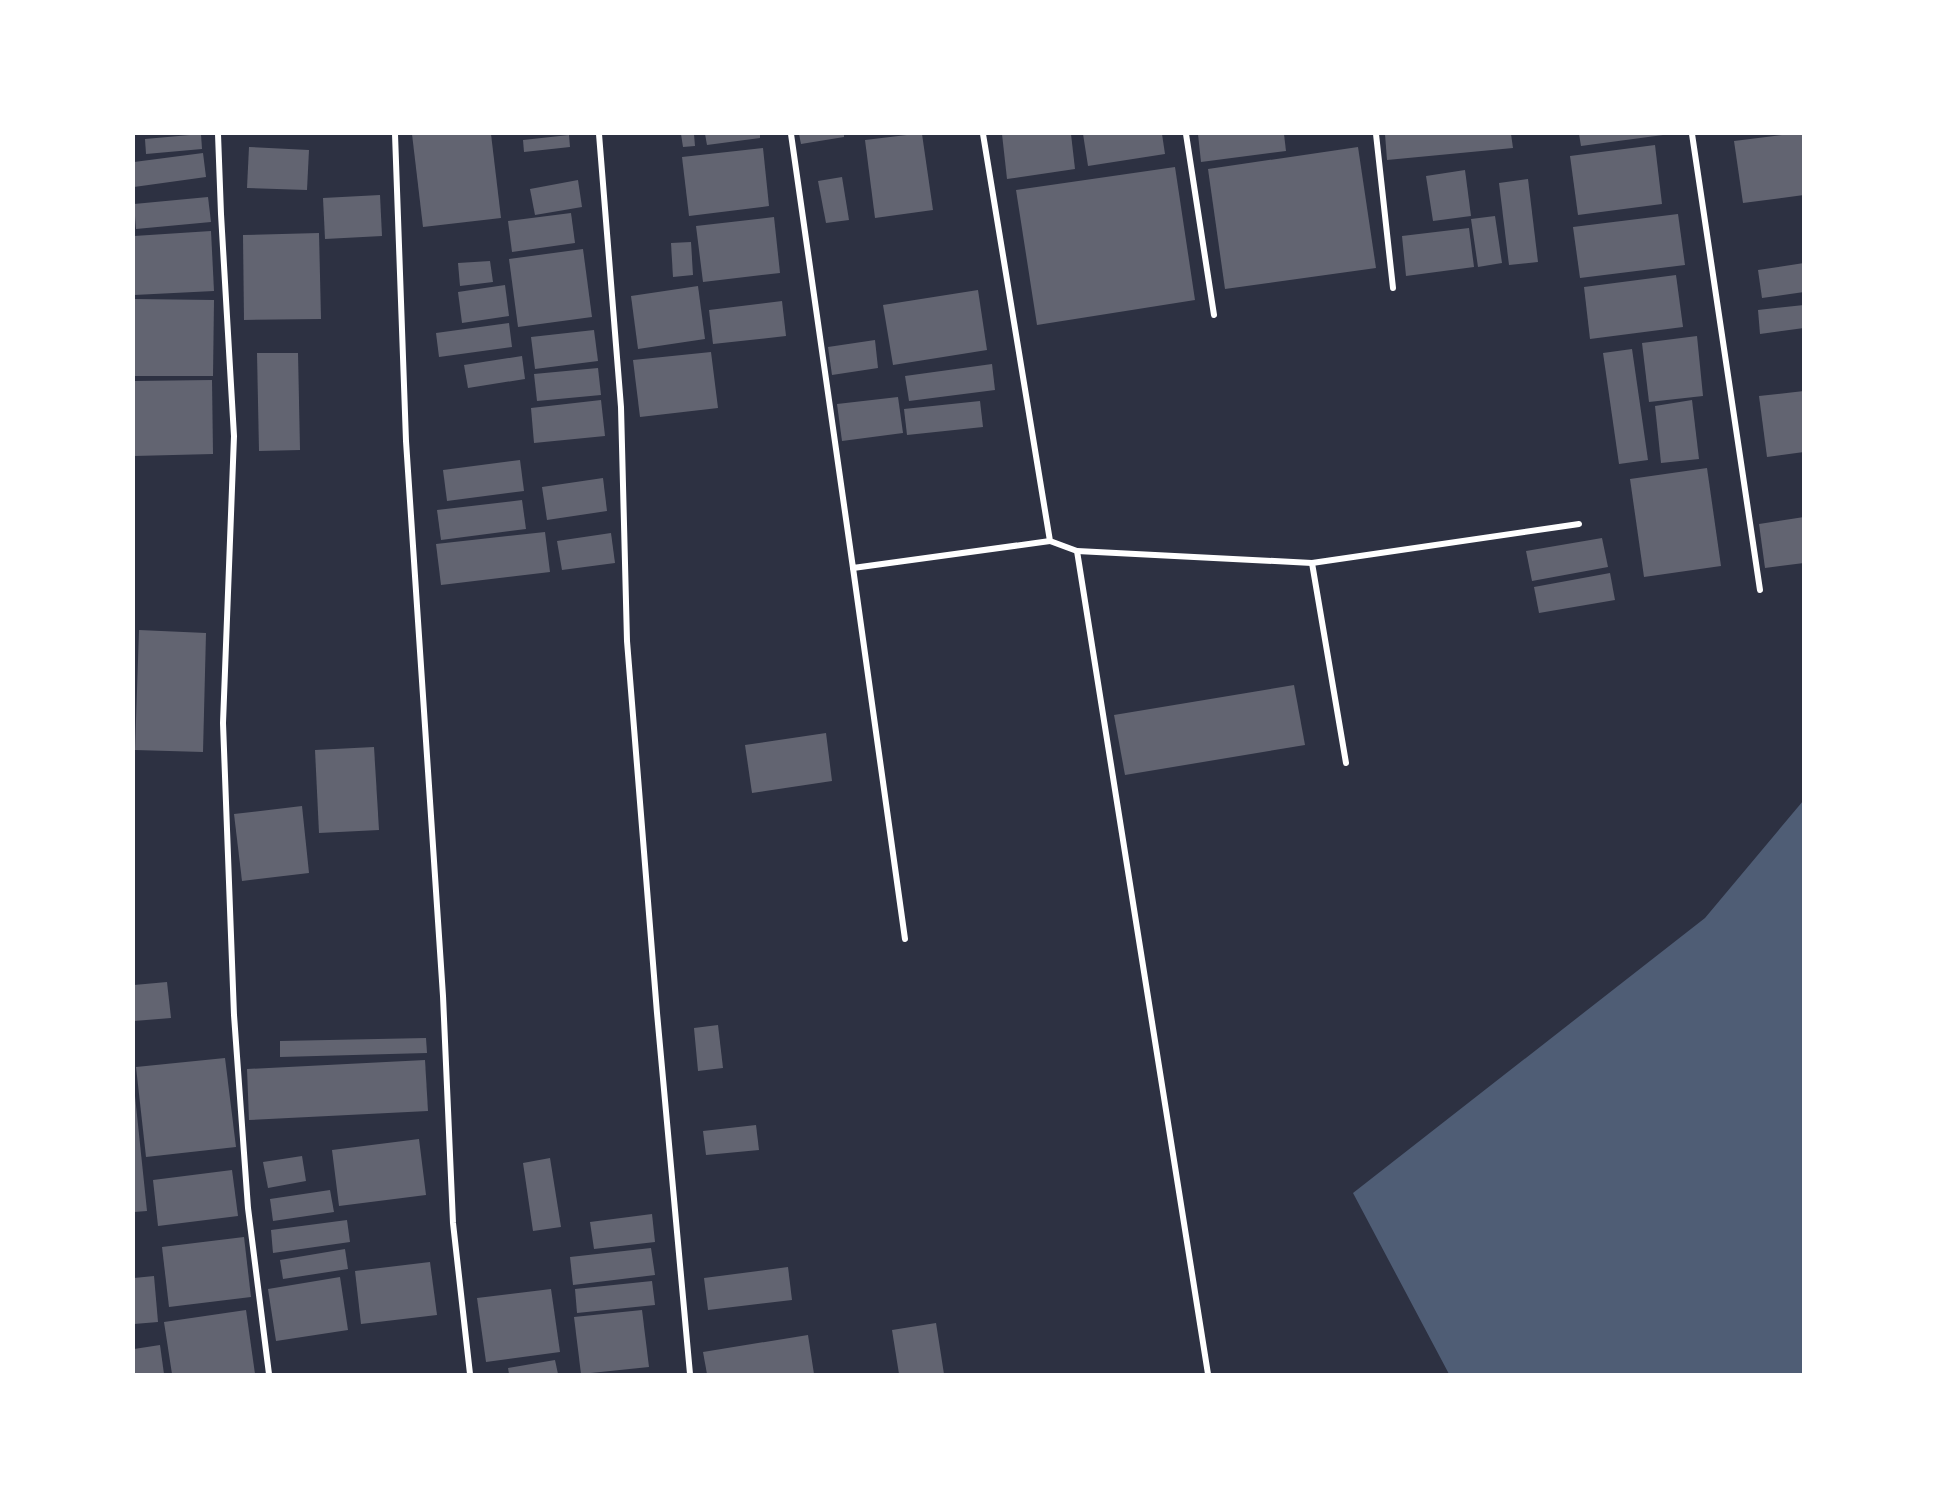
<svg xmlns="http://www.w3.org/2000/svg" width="1937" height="1508" viewBox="0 0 1937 1508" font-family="Quicksand,sans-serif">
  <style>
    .water { fill: #4f5d75 }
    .building { fill: #626471 }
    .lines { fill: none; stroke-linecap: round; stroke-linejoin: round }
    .minor { stroke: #fff; stroke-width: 6 }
  </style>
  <rect width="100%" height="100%" fill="#2d3142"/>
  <!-- water -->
  <polygon class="water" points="1803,801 1803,1374 1449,1374 1353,1193 1705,918"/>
  <!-- building -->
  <g class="building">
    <polygon points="201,134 202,149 146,154 145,139"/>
    <polygon points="412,134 491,134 501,218 423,227"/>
    <polygon points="681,134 694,134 695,146 683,147"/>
    <polygon points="705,134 760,134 760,138 707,145"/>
    <polygon points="799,134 844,134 844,137 801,144"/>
    <polygon points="915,134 922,134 933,210 875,218 865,140"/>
    <polygon points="1002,134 1071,134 1075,169 1007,179"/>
    <polygon points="1083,134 1162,134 1165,154 1088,166"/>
    <polygon points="1198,134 1284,134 1286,151 1201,162"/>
    <polygon points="1385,134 1511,134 1513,148 1387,160"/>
    <polygon points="1579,134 1663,134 1663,135 1581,146"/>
    <polygon points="1790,134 1804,134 1804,195 1743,203 1734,141"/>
    <polygon points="569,135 570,147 524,152 523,140"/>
    <polygon points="1655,145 1662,204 1578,215 1570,156"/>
    <polygon points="249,147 309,150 307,190 247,188"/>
    <polygon points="1358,147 1376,268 1225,289 1208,169"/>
    <polygon points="763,148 769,206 689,216 682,157"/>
    <polygon points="203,153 206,177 134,187 134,162"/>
    <polygon points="1175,167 1195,300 1037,325 1016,190"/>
    <polygon points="1465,170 1471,216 1433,221 1426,176"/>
    <polygon points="842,177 849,220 826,223 818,181"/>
    <polygon points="1528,179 1538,262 1509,265 1499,183"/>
    <polygon points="578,180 582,207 535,215 530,189"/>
    <polygon points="380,195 382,236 325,239 323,198"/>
    <polygon points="208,197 211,222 136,229 134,204"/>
    <polygon points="571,213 575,243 512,252 508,221"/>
    <polygon points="1678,214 1685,265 1580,278 1573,227"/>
    <polygon points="1495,216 1502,263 1478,267 1471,219"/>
    <polygon points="774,217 780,273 703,282 696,226"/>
    <polygon points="1469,228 1474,267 1406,276 1402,236"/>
    <polygon points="211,231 214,291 134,295 134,236"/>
    <polygon points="319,233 321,319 244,320 243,235"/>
    <polygon points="691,242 693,275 673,277 671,243"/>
    <polygon points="583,249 592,317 518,327 509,259"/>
    <polygon points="490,261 493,282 460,286 458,263"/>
    <polygon points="1804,263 1804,292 1762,298 1758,270"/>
    <polygon points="1676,275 1683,327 1590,339 1584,287"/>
    <polygon points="505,285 509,316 462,323 458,292"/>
    <polygon points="698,286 705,339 638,349 631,296"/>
    <polygon points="978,290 987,350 893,365 883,305"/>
    <polygon points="134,299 214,300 213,376 134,376"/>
    <polygon points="782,301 786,336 713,344 709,310"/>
    <polygon points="1804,305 1804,328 1760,334 1758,310"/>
    <polygon points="509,323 512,347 439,357 436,333"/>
    <polygon points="594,330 598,361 535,369 531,337"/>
    <polygon points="1697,336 1703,396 1649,402 1642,343"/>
    <polygon points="875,340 878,368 832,375 828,347"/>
    <polygon points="1632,349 1648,460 1619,464 1603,353"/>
    <polygon points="711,352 718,408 640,417 633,360"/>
    <polygon points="257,353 298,353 300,450 259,451"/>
    <polygon points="522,356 525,379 468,388 464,365"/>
    <polygon points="992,364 995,390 909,401 905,376"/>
    <polygon points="598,368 601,395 537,401 534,374"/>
    <polygon points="212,380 213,454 134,456 134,381"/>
    <polygon points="1804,391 1804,452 1767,457 1759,396"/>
    <polygon points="898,397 903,433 842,441 837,404"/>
    <polygon points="601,400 605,436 534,443 531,408"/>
    <polygon points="1692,400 1699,459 1661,463 1655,406"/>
    <polygon points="980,401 983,427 907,435 904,409"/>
    <polygon points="520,460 524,491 447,501 443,470"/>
    <polygon points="1707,468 1721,566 1644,577 1630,479"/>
    <polygon points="603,478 607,511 547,520 542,487"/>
    <polygon points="522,500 526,529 441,540 437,510"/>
    <polygon points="1804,517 1804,563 1765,568 1759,524"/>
    <polygon points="545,532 550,572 441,585 436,544"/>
    <polygon points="611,533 615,563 562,570 557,541"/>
    <polygon points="1602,538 1608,567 1532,581 1526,551"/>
    <polygon points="1610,573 1615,600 1539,613 1534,587"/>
    <polygon points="139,630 206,633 203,752 135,750"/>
    <polygon points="1294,685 1305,745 1125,775 1114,715"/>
    <polygon points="826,733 832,781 752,793 745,745"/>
    <polygon points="374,747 379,830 319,833 315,750"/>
    <polygon points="302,806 309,873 242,881 234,814"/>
    <polygon points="167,982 171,1018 134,1021 134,985"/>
    <polygon points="718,1025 723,1068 698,1071 694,1028"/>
    <polygon points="426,1038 427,1053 280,1057 280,1041"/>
    <polygon points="225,1058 236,1147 146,1157 136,1067"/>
    <polygon points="425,1060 428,1111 249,1120 247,1069"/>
    <polygon points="134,1096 135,1096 147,1211 134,1212"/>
    <polygon points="756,1125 759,1150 706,1155 703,1131"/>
    <polygon points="419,1139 426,1195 339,1206 332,1150"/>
    <polygon points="302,1156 306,1181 268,1188 263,1162"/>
    <polygon points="550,1158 561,1227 533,1231 523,1163"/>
    <polygon points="232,1170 238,1216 158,1226 153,1180"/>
    <polygon points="330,1190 334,1212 273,1221 270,1199"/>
    <polygon points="652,1214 655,1242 594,1249 590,1222"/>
    <polygon points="347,1220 350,1242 273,1253 271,1230"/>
    <polygon points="244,1237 251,1297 169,1307 162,1247"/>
    <polygon points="651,1248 655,1275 573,1285 570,1257"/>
    <polygon points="345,1249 348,1269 283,1279 280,1260"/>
    <polygon points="430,1262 437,1315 361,1324 355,1271"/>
    <polygon points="788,1267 792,1300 708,1310 704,1278"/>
    <polygon points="154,1276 158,1322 134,1324 134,1278"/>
    <polygon points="340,1277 348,1330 276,1341 268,1289"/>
    <polygon points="652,1281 655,1305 577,1313 575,1289"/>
    <polygon points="551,1289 560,1352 486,1362 477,1298"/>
    <polygon points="246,1310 255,1374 172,1374 164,1322"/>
    <polygon points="642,1310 649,1367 581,1374 574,1317"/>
    <polygon points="936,1323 944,1374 899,1374 892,1330"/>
    <polygon points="808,1335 814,1374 707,1374 703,1352"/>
    <polygon points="160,1345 164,1374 134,1374 134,1349"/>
    <polygon points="555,1360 558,1374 509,1374 508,1368"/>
  </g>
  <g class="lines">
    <!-- minor -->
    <g class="minor">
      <polyline points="218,134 221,214 234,436 223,723 234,1015 248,1208 269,1374"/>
      <polyline points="395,134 406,441 443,996 453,1223 470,1374"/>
      <polyline points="599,134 621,407 627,641 657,1013 690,1374"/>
      <polyline points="791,134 853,568 1050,541"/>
      <polyline points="983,134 1050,541 1077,551 1208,1374"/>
      <polyline points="1186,134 1214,315"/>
      <polyline points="1376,134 1393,288"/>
      <polyline points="1692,134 1760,590"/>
      <polyline points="1077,551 1312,563 1579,524"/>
      <polyline points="1312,563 1346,763"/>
      <polyline points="853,568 905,939"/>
    </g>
  </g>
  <!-- border -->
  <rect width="1937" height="1508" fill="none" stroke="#ffffff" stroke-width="270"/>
</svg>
